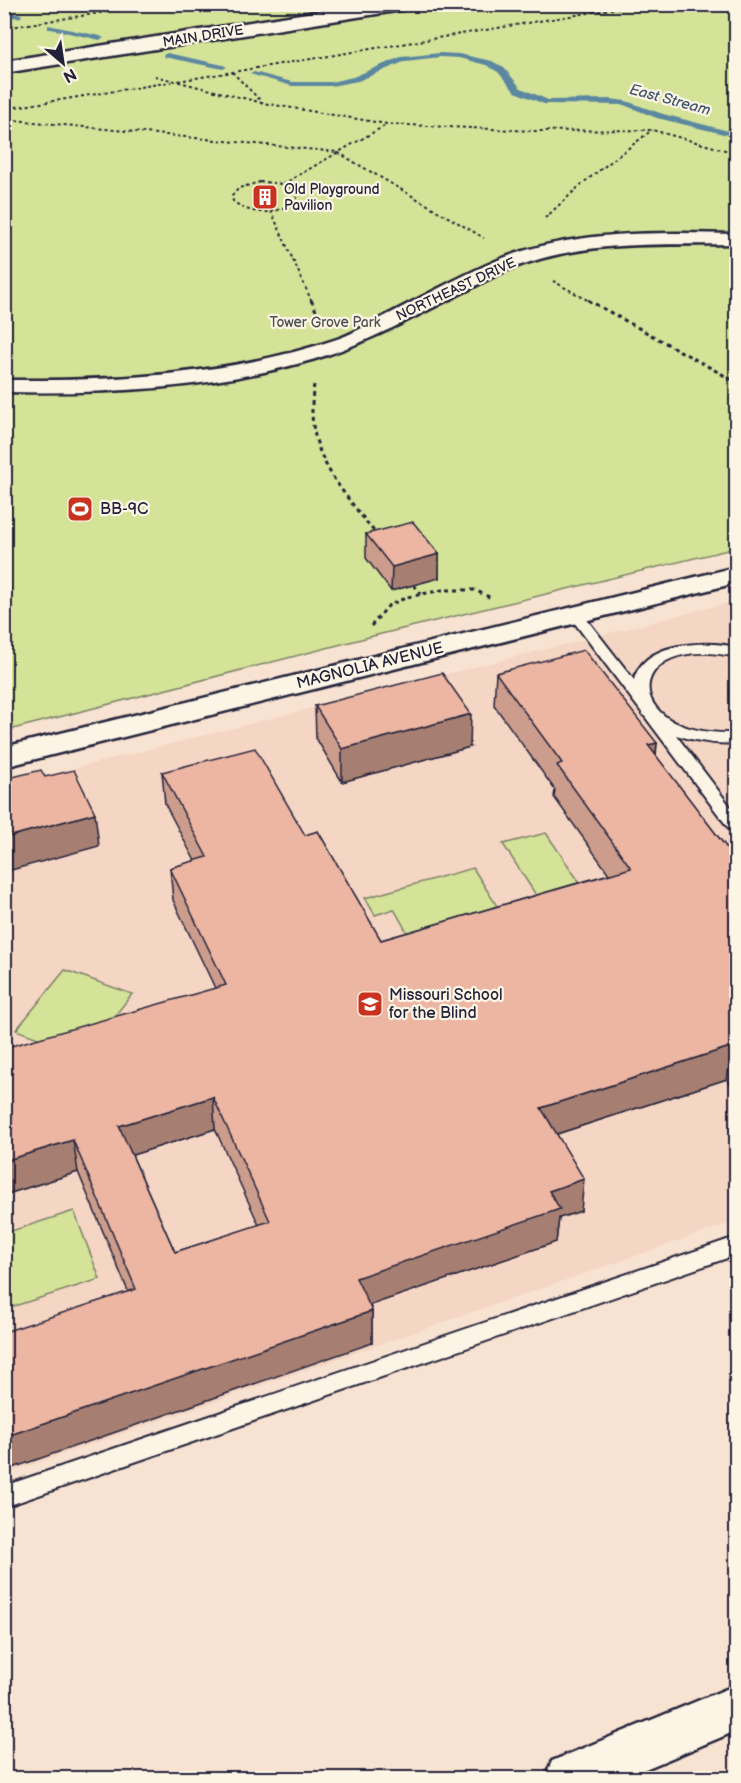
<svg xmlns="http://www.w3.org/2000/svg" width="741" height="1783" viewBox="0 0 741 1783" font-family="'Balsamiq Sans',sans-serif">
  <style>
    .built { fill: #f5d5c3 }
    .green { fill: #d4e397; stroke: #7b8269; stroke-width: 1.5 }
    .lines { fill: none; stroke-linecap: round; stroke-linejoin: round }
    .stream { fill: #5c87a0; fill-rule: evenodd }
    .service-casing { stroke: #22223b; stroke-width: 4 }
    .pedestrian-casing { stroke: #22223b; stroke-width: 5 }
    .minor-casing { stroke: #22223b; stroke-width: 5 }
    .tertiary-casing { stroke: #22223b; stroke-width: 5 }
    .path-far1 { stroke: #22223b; stroke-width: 2; stroke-dasharray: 3 3; stroke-linecap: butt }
    .path { stroke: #22223b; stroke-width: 3; stroke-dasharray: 4 4; stroke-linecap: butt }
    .service { fill: #fcf5e5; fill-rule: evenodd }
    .pedestrian { fill: #fcf5e5; fill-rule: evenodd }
    .minor { fill: #fcf5e5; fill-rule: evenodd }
    .tertiary { fill: #fcf5e5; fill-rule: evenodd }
    .wall { fill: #cc9d8c; stroke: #22223b; stroke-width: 1.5; fill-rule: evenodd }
    .shaded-wall { fill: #a67f72; stroke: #22223b; stroke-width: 1.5 }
    .building { fill: #edb6a3; stroke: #22223b; stroke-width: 1.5; fill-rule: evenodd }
    .labels { text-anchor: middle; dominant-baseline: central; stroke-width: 4.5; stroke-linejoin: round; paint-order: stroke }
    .far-street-label { font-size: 14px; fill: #22223b; stroke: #fcf5e5 }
    .far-poi-label { font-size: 14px; fill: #22223b; stroke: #fcf5e5; text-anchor: start }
    .far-park-label { font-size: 14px; fill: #4e5252; stroke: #fcf5e5 }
    .far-water-label { font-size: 15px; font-style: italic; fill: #3f556e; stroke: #fcf5e5 }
    .poi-label { font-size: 16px; fill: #22223b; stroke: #fcf5e5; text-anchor: start }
    .street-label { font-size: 16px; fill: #22223b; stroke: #fcf5e5 }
  </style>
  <rect width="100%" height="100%" fill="#f8e2d1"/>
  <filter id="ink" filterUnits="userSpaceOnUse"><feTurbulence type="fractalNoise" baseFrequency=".0167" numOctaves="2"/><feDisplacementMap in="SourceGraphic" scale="12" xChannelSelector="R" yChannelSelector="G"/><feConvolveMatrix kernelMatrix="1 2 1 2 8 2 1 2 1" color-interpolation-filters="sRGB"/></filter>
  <g filter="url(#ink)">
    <!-- built -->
    <polygon class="built" points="736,601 736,1221 5,1474 5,786"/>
    <!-- green -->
    <g class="green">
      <polygon points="5,5 736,5 736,548 373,636 5,731"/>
      <polygon points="546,833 589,896 545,909 503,844"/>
      <polygon points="473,868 497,906 483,911 418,952 394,909 375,915 365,898"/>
      <polygon points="65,970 132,994 84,1055 16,1030"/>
      <polygon points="74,1211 100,1279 5,1309 5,1233"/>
    </g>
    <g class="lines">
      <!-- stream -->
      <g class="stream">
        <polygon points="4,11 21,14 22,16 18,18 4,15"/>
        <polygon points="48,25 100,36 104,38 100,40 51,29 48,29"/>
        <polygon points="167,53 223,65 227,67 223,69 164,57 163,55"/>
        <polygon points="440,53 459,54 492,61 504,68 521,88 548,100 610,99 626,101 663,114 736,133 736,137 657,118 624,105 544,104 515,92 498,72 486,65 459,58 440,57 406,61 358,81 331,86 292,86 250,74 254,72 292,82 331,82 353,77 401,57"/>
      </g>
      <!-- service casing -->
      <g class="service-casing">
        <g id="service">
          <path d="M576,610L581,612L634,680C643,641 706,640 736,647V657C623,631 616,737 736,733V743C715,745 696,741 676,735L736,814V832L730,830L571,618L568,615Z"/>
          <polygon points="736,1237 736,1255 4,1507 4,1486"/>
        </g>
      </g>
      <!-- pedestrian casing -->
      <g class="pedestrian-casing">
        <path id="pedestrian" d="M682,233L736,234V244C664,245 591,240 521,265C502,271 485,281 468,290C417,315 368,343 315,359C214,389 109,394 4,392V380C119,381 231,375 340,338C354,333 367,325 381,318C421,298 461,275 503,258C560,236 622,233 682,233Z"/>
      </g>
      <!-- minor casing -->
      <g class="minor-casing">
        <g id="minor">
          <polygon points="364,4 411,4 409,8 402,10 4,73 4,61"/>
          <polygon points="736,1685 736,1731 624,1778 545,1778 552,1761"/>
        </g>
      </g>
      <!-- tertiary casing -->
      <g class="tertiary-casing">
        <polygon id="tertiary" points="736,567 736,583 4,767 4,747"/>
      </g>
      <!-- path-far1 -->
      <g class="path-far1">
        <polyline points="4,28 157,4"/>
        <polyline points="232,72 263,103"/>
        <polyline points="155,76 263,103 387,124 534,131 652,130 736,153"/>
        <polyline points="178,81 642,4"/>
        <polyline points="4,109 171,82"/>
        <polyline points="4,119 337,152 484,238"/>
        <path d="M260,182C273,183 297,182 297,200C278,215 252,217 233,201L232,196L239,188Z"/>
        <polyline points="283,184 386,125"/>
        <polyline points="271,211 312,302"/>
        <polyline points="545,218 583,183 652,130"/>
        <polyline points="553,281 591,302"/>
      </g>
      <!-- path -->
      <g class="path">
        <polyline points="311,300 319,317"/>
        <polyline points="588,300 736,382"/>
        <path d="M314,385C303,451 338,485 376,534"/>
        <polyline points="414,585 421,594"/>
        <polyline points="371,626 389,605 408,597 442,590 475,590 491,598"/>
      </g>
      <!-- service -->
      <use href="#service" class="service"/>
      <!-- pedestrian -->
      <use href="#pedestrian" class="pedestrian"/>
      <!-- minor -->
      <use href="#minor" class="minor"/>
      <!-- tertiary -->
      <use href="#tertiary" class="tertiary"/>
    </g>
    <!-- wall -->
    <g class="wall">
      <polygon points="366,534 439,554 439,578 391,591 366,558"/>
      <path d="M496,673L657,743L656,756L736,860V1093L727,1079L557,1134L581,1211L559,1218L556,1242L370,1305L372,1311V1343L128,1291L78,1172L4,1195L215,988L173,900L170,868L195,861L165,804L162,772L305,835L381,940L609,874L554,797L555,790L494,705ZM215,1129L259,1225L175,1252L132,1155Z"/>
      <polygon points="315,706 470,747 342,782 316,738"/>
      <polygon points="736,806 736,848 728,846 733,814"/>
    </g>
    <!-- shaded-wall -->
    <g class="shaded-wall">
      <polygon points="439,554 439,578 391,591 392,567"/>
      <polygon points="471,714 470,747 342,782 342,749"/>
      <polygon points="657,743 653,775 648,745"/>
      <polygon points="95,813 99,846 4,872 4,838"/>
      <polygon points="733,1046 727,1079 538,1140 541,1108"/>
      <polygon points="213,1097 215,1129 123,1158 119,1126"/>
      <polygon points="73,1140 78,1172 4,1195 4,1161"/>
      <polygon points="584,1179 581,1211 559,1218 556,1242 356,1310 356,1278 549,1191"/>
      <polygon points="372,1311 372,1343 4,1471 4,1437"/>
    </g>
    <!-- building -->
    <g class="building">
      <polygon points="413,522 439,554 392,567 366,534"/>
      <path d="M584,650L657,743L648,745L736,860V1052L733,1046L541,1108L584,1179L549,1191L560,1209L356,1278L372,1311L4,1437V1332L136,1289L73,1140L4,1161V1048L226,985L170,868L207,857L162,772L255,748L305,835L318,831L381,940L631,868L557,765L562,763L496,673ZM213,1097L270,1221L175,1252L119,1126Z"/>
      <polygon points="442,673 471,714 342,749 315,706"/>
      <polygon points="41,770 45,777 74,770 95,813 4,838 4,779"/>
      <polygon points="736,806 736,814 733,814"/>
    </g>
  </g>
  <!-- icons -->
  <defs>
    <g id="building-square" transform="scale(1.35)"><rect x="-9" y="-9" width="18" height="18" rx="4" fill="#c8321e" stroke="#fcf5e5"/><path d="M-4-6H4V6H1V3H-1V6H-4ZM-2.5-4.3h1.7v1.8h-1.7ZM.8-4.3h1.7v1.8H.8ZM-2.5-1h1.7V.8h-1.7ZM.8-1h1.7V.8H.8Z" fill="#fff"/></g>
    <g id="stadium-square" transform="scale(1.35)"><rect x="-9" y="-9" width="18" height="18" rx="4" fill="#c8321e" stroke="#fcf5e5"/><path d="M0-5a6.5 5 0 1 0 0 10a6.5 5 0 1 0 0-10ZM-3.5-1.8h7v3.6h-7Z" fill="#fff"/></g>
    <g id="school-square" transform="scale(1.35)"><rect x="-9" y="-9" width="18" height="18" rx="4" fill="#c8321e" stroke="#fcf5e5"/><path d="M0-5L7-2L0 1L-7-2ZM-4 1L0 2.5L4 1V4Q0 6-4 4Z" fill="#fff"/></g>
  </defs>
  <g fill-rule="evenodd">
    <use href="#building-square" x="265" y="197"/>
    <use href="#stadium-square" x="80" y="509"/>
    <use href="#school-square" x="370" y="1004"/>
  </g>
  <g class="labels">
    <!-- far-street labels -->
    <g class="far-street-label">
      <text transform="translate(203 36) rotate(-9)">MAIN DRIVE</text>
      <text transform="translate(456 289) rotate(-25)">NORTHEAST DRIVE</text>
    </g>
    <!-- far-poi labels -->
    <g class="far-poi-label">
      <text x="284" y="189">Old Playground<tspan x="284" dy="16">Pavilion</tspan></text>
    </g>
    <!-- far-park labels -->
    <g class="far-park-label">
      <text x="325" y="322">Tower Grove Park</text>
    </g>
    <!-- far-water labels -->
    <g class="far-water-label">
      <text transform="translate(670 100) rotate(15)">East Stream</text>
    </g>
    <!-- poi labels -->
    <g class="poi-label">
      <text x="100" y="509">BB-9C</text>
      <text x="389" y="995">Missouri School<tspan x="389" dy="18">for the Blind</tspan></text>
    </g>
    <!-- street labels -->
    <g class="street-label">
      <text transform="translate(370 666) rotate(-14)">MAGNOLIA AVENUE</text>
    </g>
  </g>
  <!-- margin -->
  <rect width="741" height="1783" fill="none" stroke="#fcf5e5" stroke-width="24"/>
  <rect x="12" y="12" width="717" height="1759" fill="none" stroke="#22223b" stroke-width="2" filter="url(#ink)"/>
  <!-- north arrow -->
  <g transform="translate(63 63) rotate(151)" stroke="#fcf5e5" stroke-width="4.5" paint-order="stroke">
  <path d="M0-4.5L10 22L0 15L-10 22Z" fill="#22223b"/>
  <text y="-9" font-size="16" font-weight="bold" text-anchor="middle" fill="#22223b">N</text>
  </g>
</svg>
